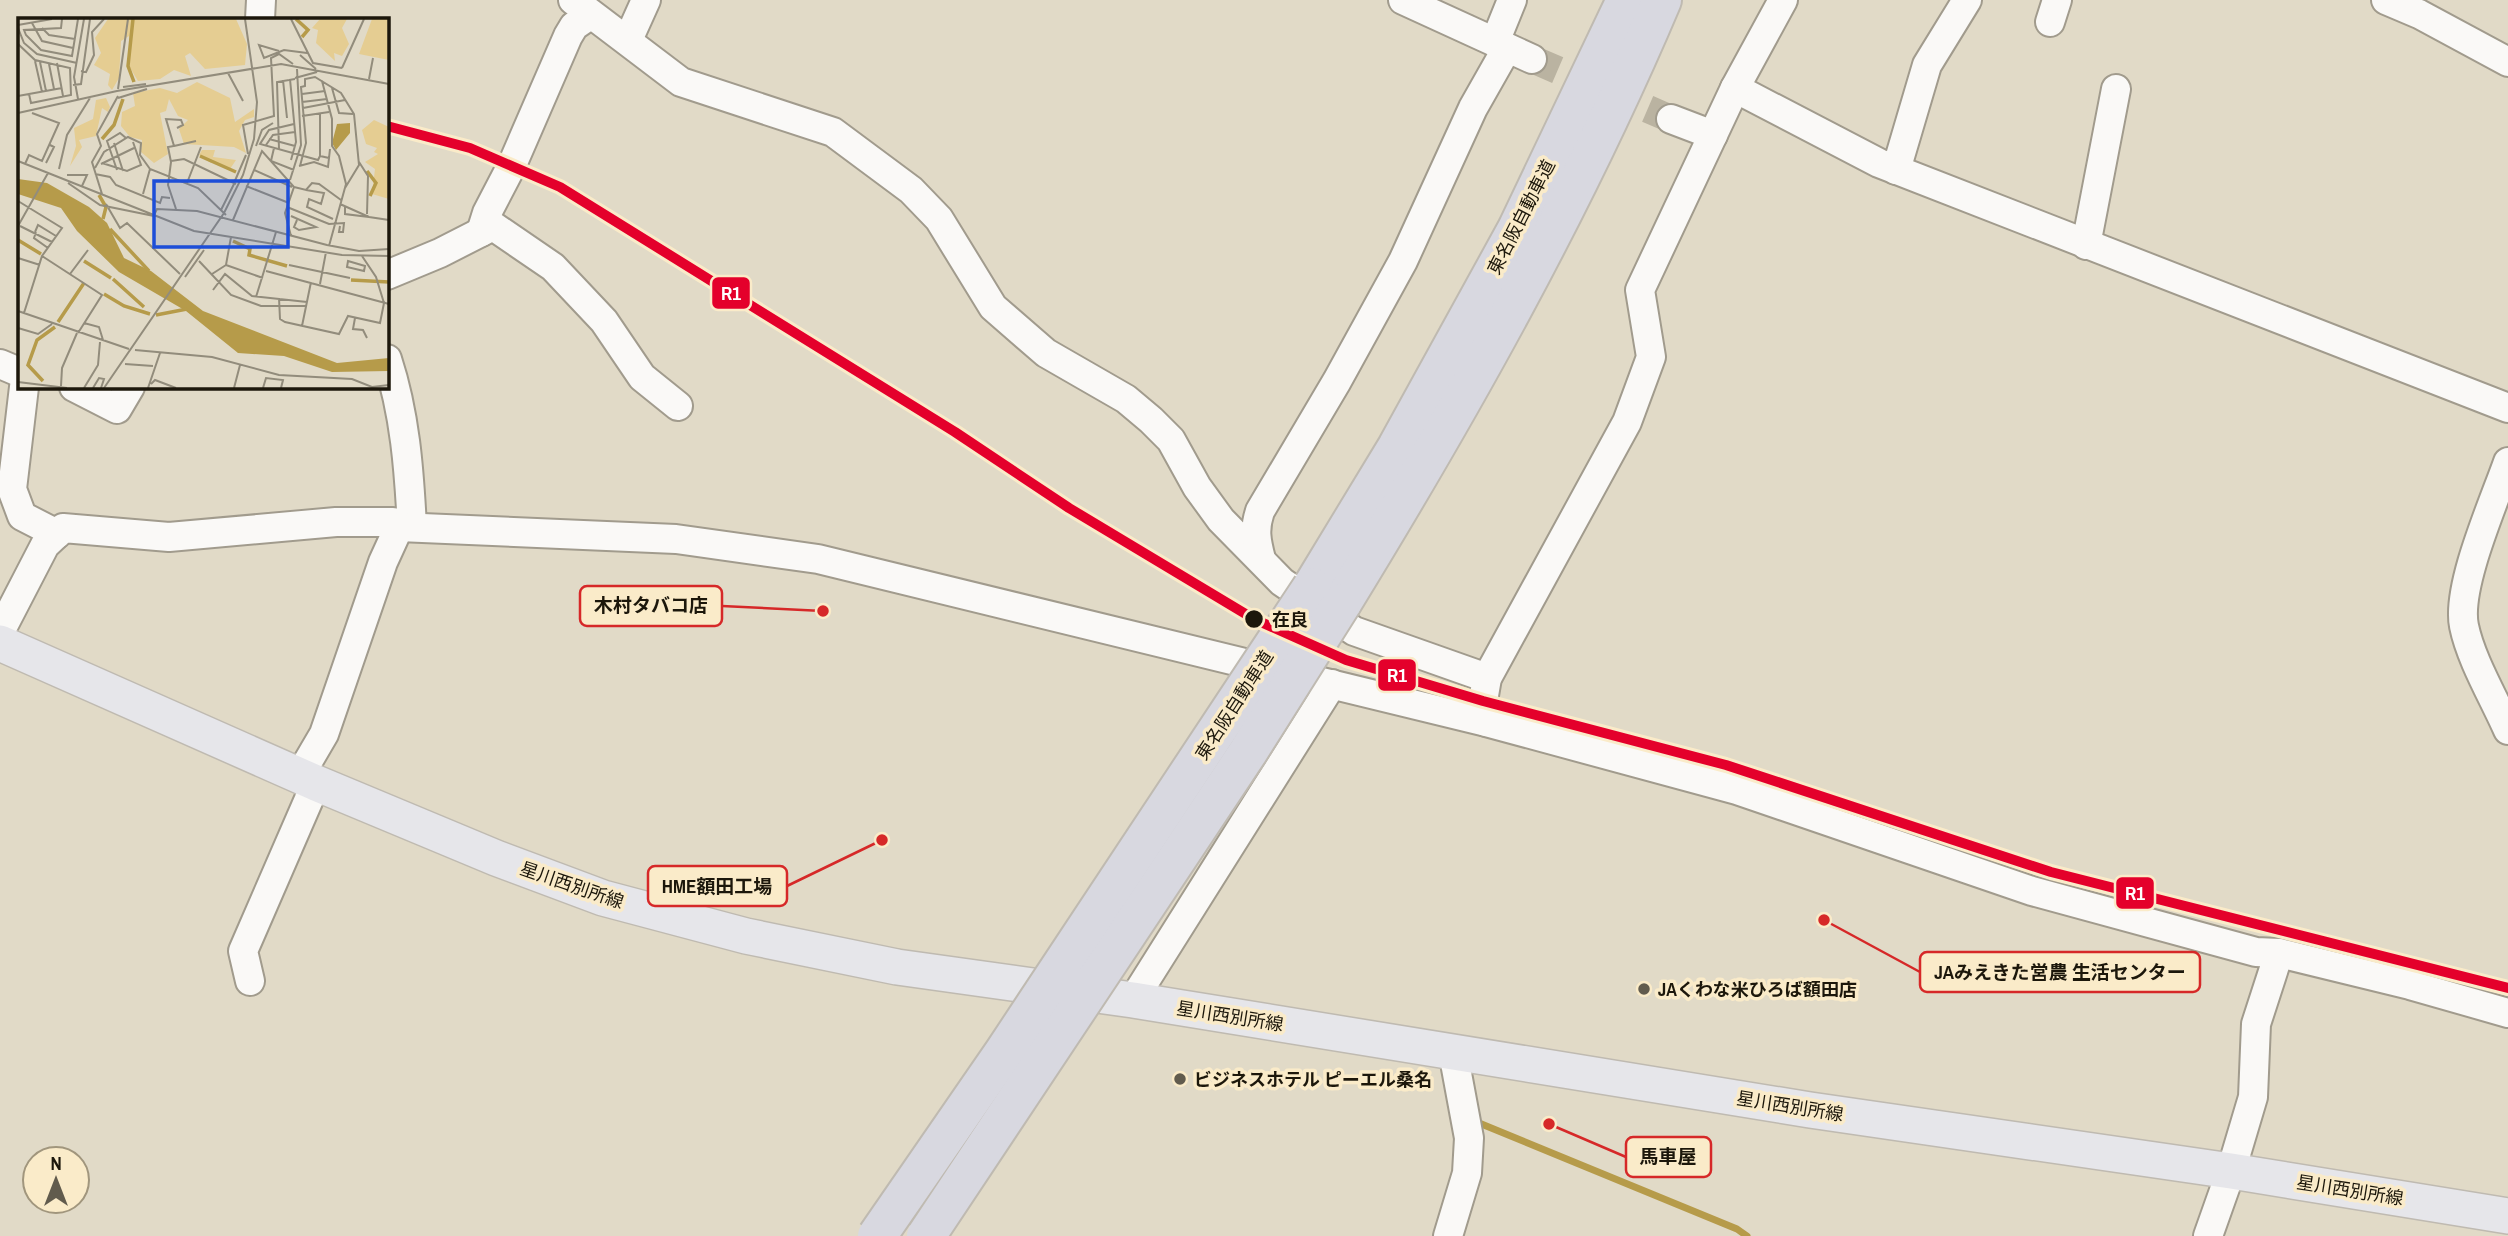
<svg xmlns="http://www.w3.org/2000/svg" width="2508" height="1236" viewBox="0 0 2508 1236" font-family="'Archivo Narrow','Noto Sans JP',sans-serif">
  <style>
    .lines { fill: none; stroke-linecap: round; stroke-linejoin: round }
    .stream { stroke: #b69b4a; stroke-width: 7 }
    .minor-tunnel { stroke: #bab3a1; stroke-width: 28; stroke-dasharray: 28 14; stroke-linecap: butt }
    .minor-casing { stroke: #a19b8d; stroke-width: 32 }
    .major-casing { stroke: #bfbab1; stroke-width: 38 }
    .highway-casing { stroke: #bfbab1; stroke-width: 42 }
    .minor { stroke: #faf9f7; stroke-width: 28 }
    .major { stroke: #e6e6ea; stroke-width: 35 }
    .highway { stroke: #d8d8e0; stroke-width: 38 }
    .highway-bridge-casing { stroke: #bfbab1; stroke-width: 42; stroke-linecap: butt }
    .highway-bridge { stroke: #d8d8e0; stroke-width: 38 }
    .rail-1-casing { stroke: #faebc9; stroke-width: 16 }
    .rail-1 { stroke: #e4002b; stroke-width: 10 }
    .stop-dot { fill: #1c170b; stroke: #faebc9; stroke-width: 2.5 }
    .poi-dot { fill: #615b4d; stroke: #faebc9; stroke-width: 2.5 }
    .labels { text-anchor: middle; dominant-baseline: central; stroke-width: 7; stroke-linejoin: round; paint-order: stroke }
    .street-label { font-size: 18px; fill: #1c170b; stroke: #faebc9 }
    .stop-label { font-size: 18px; font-weight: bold; fill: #1c170b; stroke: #faebc9; text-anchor: start }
    .poi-label { font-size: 18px; font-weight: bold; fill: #1c170b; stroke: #faebc9; text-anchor: start }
    .inset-river { fill: none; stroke: #b69b4a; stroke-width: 3.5 }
    .inset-road { fill: none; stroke: #928c7c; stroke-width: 2 }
    .view { fill: #1d4ed8; fill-opacity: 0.15; stroke: #1d4ed8; stroke-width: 3.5 }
    .inset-edge { fill: none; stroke: #1c170b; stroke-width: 3.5 }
    .leader { fill: none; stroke: #d62828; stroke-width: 2.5 }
    .callout-dot { fill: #d62828; stroke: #faebc9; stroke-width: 2.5 }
    .callout { fill: #faebc9; stroke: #d62828; stroke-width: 2.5 }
    .callout-label { font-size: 19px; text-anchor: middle; font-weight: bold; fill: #1c170b }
    .line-badge { stroke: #faebc9; stroke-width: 2.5 }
    .badge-label { font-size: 19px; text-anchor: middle; font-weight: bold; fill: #fff }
  </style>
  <rect width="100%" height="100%" fill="#e1dac7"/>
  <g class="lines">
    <!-- stream -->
    <polyline class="stream" points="1479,1123 1737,1229 1747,1236"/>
    <!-- minor-tunnel -->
    <polyline class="minor-tunnel" points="1532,59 1671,119"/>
    <!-- minor casing -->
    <g class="minor-casing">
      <g id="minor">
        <polyline points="573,0 681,82 833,132 911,190 939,219 993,307 1046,353 1126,399 1151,420 1171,440 1197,487 1221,520 1282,582 1354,631 1487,678"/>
        <polyline points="1403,0 1532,59"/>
        <polyline points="2386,0 2419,14 2508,62"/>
        <polyline points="260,19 261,0"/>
        <polyline points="2050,22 2057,0"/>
        <polyline points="628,40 646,0"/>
        <polyline points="1495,42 1512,0"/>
        <polyline points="1735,88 1879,163 2508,408"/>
        <polyline points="1671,119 1713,135"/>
        <polyline points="1896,170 1927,65 1967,0"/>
        <polyline points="481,232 487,213 512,165 568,36 574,26 590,15"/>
        <polyline points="2086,245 2116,89"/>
        <polyline points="387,275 440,253 493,226 553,267 604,321 642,377 678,406"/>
        <path d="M387,359C405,414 409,469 412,527"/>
        <polyline points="0,364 19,372"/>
        <polyline points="24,387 12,489 22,516 57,534"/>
        <polyline points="74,387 117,409 130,387"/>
        <path d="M2508,462C2494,502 2456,587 2464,626C2471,660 2494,698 2508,730"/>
        <path d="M1261,559C1256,540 1254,529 1260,511L1337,381L1403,261L1473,108L1507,48"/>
        <polyline points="0,632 45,545 63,528 169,537 336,522 393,522 399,527 676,539 818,559 1486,722 1737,790 2032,891 2256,952 2279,953 2410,985 2508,1013"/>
        <polyline points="1486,722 1483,701 1487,678 1627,422 1651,357 1640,290 1735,88 1783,0"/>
        <polyline points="300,775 324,734 383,562 399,527"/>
        <polyline points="250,981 243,951 316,783"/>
        <polyline points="1133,1000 1332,684"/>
        <polyline points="1448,1236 1467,1173 1469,1138 1453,1052"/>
        <polyline points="2208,1236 2231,1171 2253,1097 2256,1024 2279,953"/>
      </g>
    </g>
    <!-- major casing -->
    <g class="major-casing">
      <polyline id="major" points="0,643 316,783 496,858 603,898 746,936 897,967 1133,1000 1810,1110 2231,1171 2508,1216"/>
    </g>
    <!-- highway casing -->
    <g class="highway-casing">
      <g id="highway">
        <polyline points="1312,587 1397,447 1517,229 1626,0"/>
        <path d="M1342,603C1461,409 1573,210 1662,0"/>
      </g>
    </g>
    <!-- minor -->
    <use href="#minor" class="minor"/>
    <!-- major -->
    <use href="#major" class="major"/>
    <!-- highway -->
    <use href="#highway" class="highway"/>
    <!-- highway-bridge casing -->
    <g class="highway-bridge-casing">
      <g id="highway-bridge">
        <polyline points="877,1236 1004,1052 1312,587"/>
        <polyline points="926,1236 1248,752 1342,603"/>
      </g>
    </g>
    <!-- highway-bridge -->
    <use href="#highway-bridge" class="highway-bridge"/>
    <!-- rail-1 casing -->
    <g class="rail-1-casing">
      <polyline id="rail-1" points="387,126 470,148 560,187 955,432 1069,508 1254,619 1346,660 1483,701 1726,765 2051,872 2508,988"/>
    </g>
    <!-- rail-1 -->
    <use href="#rail-1" class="rail-1"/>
  </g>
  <!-- markers -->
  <circle class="stop-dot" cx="1254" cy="619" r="10"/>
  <g class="poi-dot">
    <circle cx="1644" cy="989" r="7"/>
    <circle cx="1180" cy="1079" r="7"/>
  </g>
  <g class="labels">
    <!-- street labels -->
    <g class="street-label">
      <text transform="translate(1521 217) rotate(-63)">東名阪自動車道</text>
      <text transform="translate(1234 705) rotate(-57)">東名阪自動車道</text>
      <text transform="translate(572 885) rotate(19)">星川西別所線</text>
      <text transform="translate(1230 1016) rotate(9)">星川西別所線</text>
      <text transform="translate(1790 1106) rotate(9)">星川西別所線</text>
      <text transform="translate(2350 1190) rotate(9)">星川西別所線</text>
    </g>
    <!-- stop labels -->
    <g class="stop-label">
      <text x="1272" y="619">在良</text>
    </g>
    <!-- poi labels -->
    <g class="poi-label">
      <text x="1658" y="989">JAくわな米ひろば額田店</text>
      <text x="1194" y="1079">ビジネスホテル ピーエル桑名</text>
    </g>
  </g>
  <!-- overview -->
  <g transform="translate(18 18)">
    <rect width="371" height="371" fill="#e1dac7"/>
    <path d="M90,1H218L229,26L227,47L187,51L172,35L167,38L173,58L156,52L142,61L120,63L111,48V18L103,23L101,60L94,72L90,67L92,56L76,47L83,35L77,20ZM302,1H329L324,10L331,26L324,38L316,35L317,43L298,25L300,12L294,10ZM354,1H371V42L341,36ZM179,64L212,80L217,104L236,91V99L227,102L221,113L228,135L216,129L166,126L161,111L170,102L160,98L151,81L148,93L142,95L150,136L136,145L123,134L124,122L112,119L103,108L104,94L117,88L115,75L142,70L159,75ZM88,80L92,89L90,94L84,90L78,118L61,122L64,129L52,148L58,128L56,110L75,101L78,82ZM356,102L371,109V181L354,176L357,151L347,144L360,136L356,134L359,130L348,126L344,112ZM184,132H197L195,139L218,142L212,151L194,144L195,140L193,145L181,137Z" fill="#e5cd92"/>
    <path d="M332,105V115L318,132L314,125L319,106ZM0,161L29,165L71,189L89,205L106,240L133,253L185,293L319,345L371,340V353L314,354L266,338L220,335L168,293L101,254L59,213L43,190L0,176Z" fill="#b69b4a"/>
    <path class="inset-river" d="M115,1L110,48L116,64M278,1L290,12L284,19M84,121L96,107L105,81M182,138L218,154M349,153L358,165L352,178M81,177L88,189L85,201M92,211L131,253M0,222L23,236M215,223L232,231L231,237L269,248M66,243L93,260M95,261L126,289M333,262L371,264M86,276L106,288L132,296M138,297L169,291M40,304L66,265M25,363L10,347L19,322L37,309"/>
    <path class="inset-road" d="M44,1L43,10L6,12L8,17L23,32L54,38L60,1M273,1L295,45L324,50M14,5L24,23L55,30M0,7L34,1M0,10L6,25L19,36L59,45M24,10L31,17L57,21M0,26L17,42L52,50L53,77L13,85L11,76M261,33L241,27L246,40L266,32L289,35M282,37L298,51M17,43L24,74M22,44L28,73M39,45L45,78M31,46L36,71M324,50L346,1M63,53L68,54L76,37L74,14L86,1M210,55L225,83M277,60L299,54M272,61L278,124L273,142M351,61L355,40M265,62L269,100M304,63L314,101V128L321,138L328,166L311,228M55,67L63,66L72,1M105,69L128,66M314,70L321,95L335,96M100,71L110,1M284,76L307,73M0,78L44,70M100,80L129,71M60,81L56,59L66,1M284,84L309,81M285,90L327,82M0,95L99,73L263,46L371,66M284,98L311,94M276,106L251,112L242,126L300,142L302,138L311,140M251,121L277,128M96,125L105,153M248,127L255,117L277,114M156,128L178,123M238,128L244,112L255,105M256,130L253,143L276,152M261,131L259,64L277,61M230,136L225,107L256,98L253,40L261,36L275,46M302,138V96M0,143L176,213L324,237L371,238M153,143L166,141L218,166M341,144L350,158L349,196M28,145L36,129L32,127M84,145L109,153L123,147L115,124M7,146L11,137L24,143L41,105L14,95M83,146L116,130M281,148L296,144L310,149L312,131M282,148L288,125L283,69L287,68V61L297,59L323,75L336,96L341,147L327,170M77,150L86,134L110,119L123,125L122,137L132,151L180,170L208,197M41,151L49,117L72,80M99,152L89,123L102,115L108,120M236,152L274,169M77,156L92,159L98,167L142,185L144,179L152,180M49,157H69L64,168M272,162L283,127L279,51M50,165L82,187L136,198M169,165L183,129M216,165L228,137M228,168L271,185M276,169L288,172L294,165L301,166L323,182M288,172L306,175L303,186L291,181L289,189L315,201M84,176L74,144L83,128L79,116L100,78M125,176L132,151M0,183L44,210L24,238L6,295M88,186L102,210L109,205L162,256M322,186L351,199L371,202M269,189L311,206L326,205L325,214H321L322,208M327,189V196L351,199M158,191L150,167L153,144L150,129L156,128L148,101L163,102L165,107L159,110M203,192L216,166M136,197L139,191L179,193L309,227L341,233L371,231M273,198L298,209L281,212L276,209L279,202M215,202L244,133L276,169L267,195L273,218M0,208L30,155M2,208L34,224M17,214L20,207L38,218M18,214L16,220L30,230M24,238L84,277L60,315M0,240L22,247M181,243L213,277L243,288H288M330,243L347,248L346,253L329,249ZM208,247L245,260M271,247L332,260M248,253L371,286M52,256L70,232M194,256L208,247L213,219M167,259L186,232M302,266L308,234M195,272L207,256L234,278L289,284M238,279L258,214M261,280L262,301L267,304L321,316L330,298L362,305L366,285L358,259L344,238M0,293L111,331M337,300L335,311L345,312L349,320M66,305L81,309L85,322M284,308L293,264M0,310L20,316L34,306M117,332L194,339L261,357L334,361L354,369L371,367M107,346L135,348M0,364L49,370M133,366L137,362L158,370M43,368L44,350L59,315M66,370L80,347L82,324M75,370L81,360L86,361L83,370M86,370L206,195L225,157L236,121L239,84L227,1M130,370L142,335M216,370L222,347M245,370L248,360L265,362L263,370"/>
    <path class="view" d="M136,163H270V229H136Z"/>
    <rect width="371" height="371" class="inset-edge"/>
  </g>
  <!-- callouts -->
  <path class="leader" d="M823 611L722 606M882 840L787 886M1824 920L1920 972M1549 1124L1626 1157"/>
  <g class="callout-dot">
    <circle cx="823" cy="611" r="7"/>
    <circle cx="882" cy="840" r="7"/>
    <circle cx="1824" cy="920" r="7"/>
    <circle cx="1549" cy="1124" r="7"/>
  </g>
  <g class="callout">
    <rect x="580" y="586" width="142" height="40" rx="7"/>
    <rect x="648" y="866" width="139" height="40" rx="7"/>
    <rect x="1920" y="952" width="280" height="40" rx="7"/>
    <rect x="1626" y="1137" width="85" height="40" rx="7"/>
  </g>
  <g class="callout-label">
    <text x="651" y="612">木村タバコ店</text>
    <text x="717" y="893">HME額田工場</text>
    <text x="2060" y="979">JAみえきた営農 生活センター</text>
    <text x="1668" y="1163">馬車屋</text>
  </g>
  <g class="line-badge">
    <rect x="711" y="276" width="40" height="34" rx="7" fill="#e4002b"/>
    <rect x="1377" y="658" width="40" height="34" rx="7" fill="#e4002b"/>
    <rect x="2115" y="876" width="40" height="34" rx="7" fill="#e4002b"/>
  </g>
  <g class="badge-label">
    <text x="731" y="300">R1</text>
    <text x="1397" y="682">R1</text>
    <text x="2135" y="900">R1</text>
  </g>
  <!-- north arrow -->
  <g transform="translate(56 1180)"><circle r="33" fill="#faebc9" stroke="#a1967d" stroke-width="2"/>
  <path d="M0-5L12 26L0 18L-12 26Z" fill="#615b4d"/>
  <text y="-10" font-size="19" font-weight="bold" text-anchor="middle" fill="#1c170b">N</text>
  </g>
</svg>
